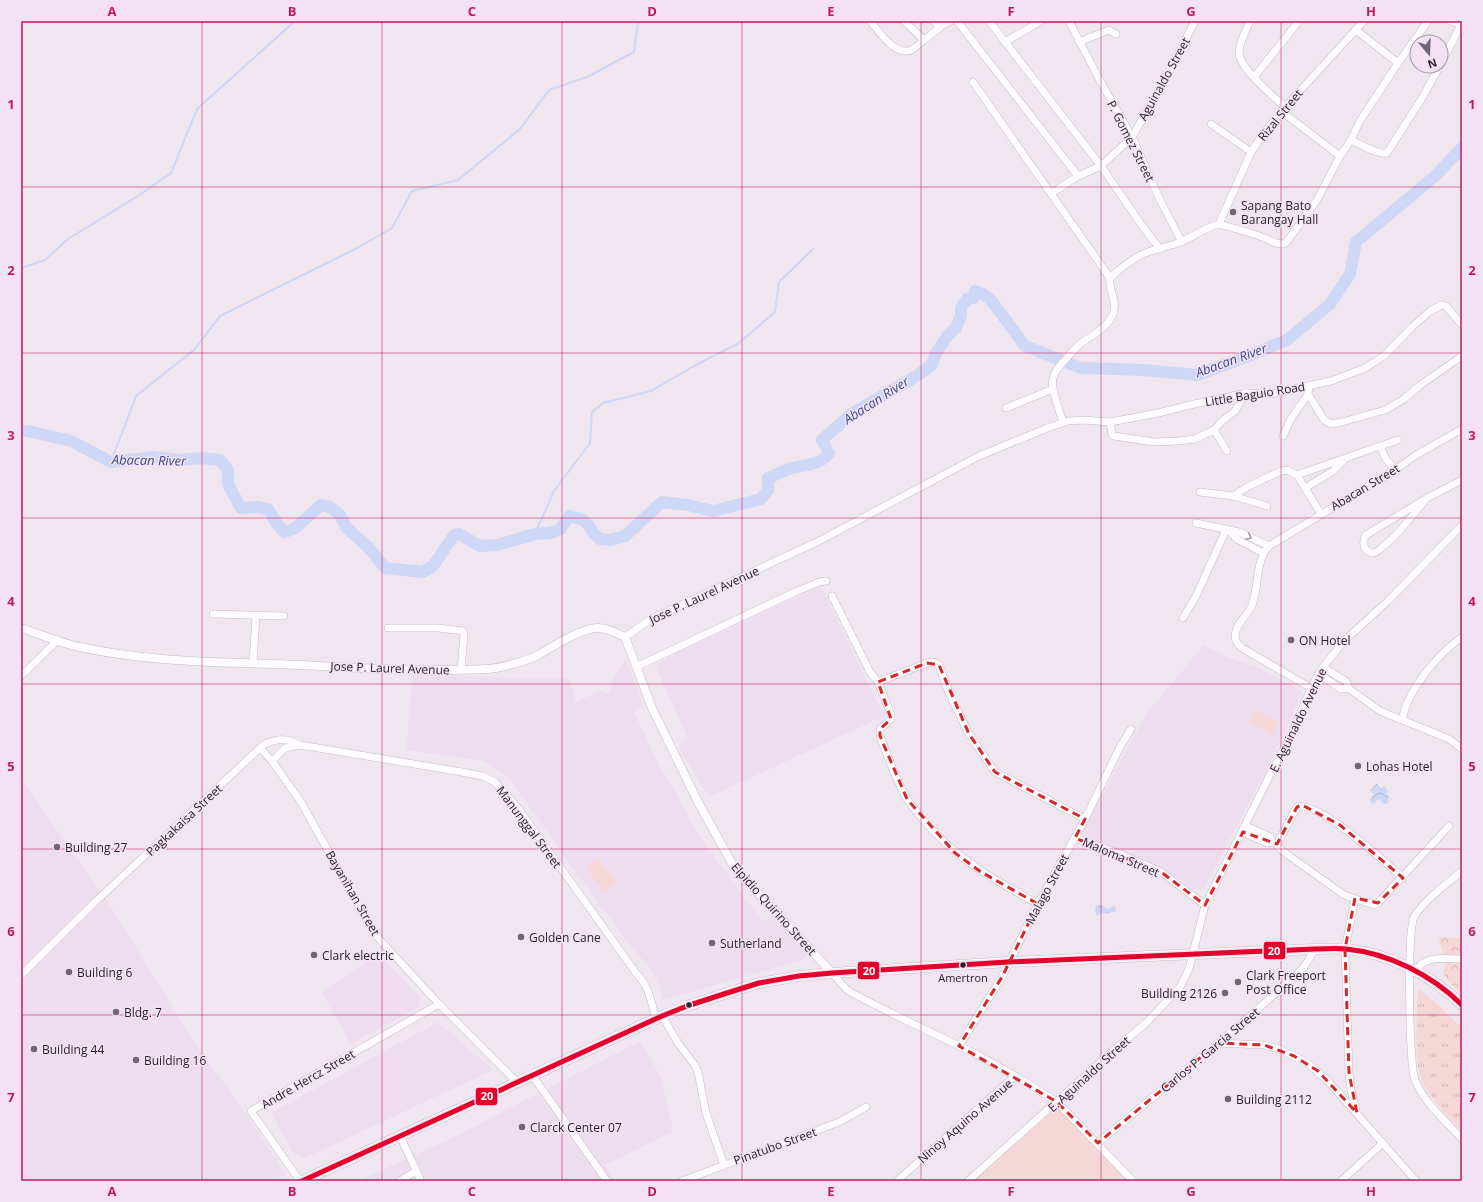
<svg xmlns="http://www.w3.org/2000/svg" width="1483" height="1202" viewBox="0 0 1483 1202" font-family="'Open Sans',sans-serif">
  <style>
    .built { fill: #ede }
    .grass { fill: #f6d7d7 }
    .forest { fill: url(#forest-crowns) }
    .park { fill: url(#park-tufts) }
    .water { fill: url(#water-waves) }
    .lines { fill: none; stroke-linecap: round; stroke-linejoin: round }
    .stream { stroke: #ced7f6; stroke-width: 2 }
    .river { stroke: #ced7f6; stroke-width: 12 }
    .minor-casing { stroke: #c3bcc3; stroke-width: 8 }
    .tertiary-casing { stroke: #c3bcc3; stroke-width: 9 }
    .secondary-casing { stroke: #c3bcc3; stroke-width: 11 }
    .minor { stroke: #fdfbfd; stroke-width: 7 }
    .tertiary { stroke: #fdfbfd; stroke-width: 8 }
    .secondary { stroke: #fdfbfd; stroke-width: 10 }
    .bus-1-casing { stroke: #f4e2f4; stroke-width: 8 }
    .bus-1 { stroke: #e4002b; stroke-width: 5 }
    .oneway { stroke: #9e9a9e }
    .marked { fill: none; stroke: #d62828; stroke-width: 3; stroke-dasharray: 8 5; stroke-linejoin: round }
    .grid { fill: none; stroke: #c2185b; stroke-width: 1; stroke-opacity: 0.55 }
    .poi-dot { fill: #6f676f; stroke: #f4e2f4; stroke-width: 1.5 }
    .bus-dot { fill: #292329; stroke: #f4e2f4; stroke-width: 1.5 }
    .labels { text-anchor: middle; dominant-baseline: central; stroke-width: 3; stroke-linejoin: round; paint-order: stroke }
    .bus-label { font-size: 11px; fill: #292329; stroke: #f4e2f4 }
    .street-label { font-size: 12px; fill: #292329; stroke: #f4e2f4 }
    .poi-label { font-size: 12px; fill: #292329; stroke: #f4e2f4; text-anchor: start }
    .water-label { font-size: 13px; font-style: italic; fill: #364c88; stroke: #f4e2f4 }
    .line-badge { stroke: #f4e2f4; stroke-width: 1.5 }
    .badge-label { font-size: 11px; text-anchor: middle; font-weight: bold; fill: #fff }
    .neatline { fill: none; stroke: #c2185b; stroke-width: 1.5 }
    .grid-label { font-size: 13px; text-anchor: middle; font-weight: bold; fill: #c2185b }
  </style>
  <defs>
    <pattern id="forest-crowns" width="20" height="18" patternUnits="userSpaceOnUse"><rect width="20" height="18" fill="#f6d7d7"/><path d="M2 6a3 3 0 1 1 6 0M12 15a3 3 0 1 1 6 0" fill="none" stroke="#d3b8b9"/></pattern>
    <pattern id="park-tufts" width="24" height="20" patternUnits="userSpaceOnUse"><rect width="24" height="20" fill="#f6d7d7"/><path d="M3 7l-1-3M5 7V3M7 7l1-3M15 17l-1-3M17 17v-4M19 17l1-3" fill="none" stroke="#d3b8b9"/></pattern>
    <pattern id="water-waves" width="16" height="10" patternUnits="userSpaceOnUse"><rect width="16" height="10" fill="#ced7f6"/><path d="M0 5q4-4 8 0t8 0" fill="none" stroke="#b1b8d3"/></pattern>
  </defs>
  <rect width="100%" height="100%" fill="#f0e6f0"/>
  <!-- built -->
  <g class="built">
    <polygon points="821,586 884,716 709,797 677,745 688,739 655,665 675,654"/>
    <polygon points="1204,645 1227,657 1259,668 1302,692 1272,759 1204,889 1198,890 1191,887 1176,876 1151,863 1085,838 1082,835 1082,832 1147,713"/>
    <polygon points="626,659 644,707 633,710 659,765 672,785 692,824 706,846 763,922 774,914 807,955 805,959 663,1000 656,976 620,932 566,859 511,780 484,761 406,750 413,674 504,678 569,678 576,702 601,691 609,694 614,678"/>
    <polygon points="21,779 111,907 196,1045 240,1105 286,1174 272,1181 21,1181"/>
    <polygon points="378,953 420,998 419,1007 351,1044 322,993"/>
    <polygon points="438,1022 493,1070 305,1158 301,1157 294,1154 271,1113"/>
    <polygon points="640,1041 661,1077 673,1131 605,1165 615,1181 358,1181 452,1138"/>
  </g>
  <!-- grass -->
  <g class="grass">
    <polygon points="1255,709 1279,722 1272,735 1248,722"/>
    <polygon points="598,858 617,882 605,892 586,868"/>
    <polygon points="1058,1104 1129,1181 972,1181"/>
  </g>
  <!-- forest -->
  <polygon class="forest" points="1438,937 1462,938 1462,994 1454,988 1443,973 1446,963"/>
  <!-- park -->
  <path class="park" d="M1418,989L1436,1003L1462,1028V1131C1447,1115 1429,1098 1421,1078C1413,1060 1417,1009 1418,989Z"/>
  <!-- water -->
  <g class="water">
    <polygon points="1377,783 1381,788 1384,786 1388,791 1386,793 1389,797 1388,803 1384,804 1379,799 1373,804 1369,800 1374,795 1370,790"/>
    <polygon points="1100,904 1108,909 1113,906 1116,908 1115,912 1096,915 1095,908"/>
  </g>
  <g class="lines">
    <!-- stream -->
    <g class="stream">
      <polyline points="21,268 45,260 68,239 138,196 171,173 197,109 295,21"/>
      <polyline points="111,462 136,396 195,349 220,316 357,248 392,228 412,191 458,180 520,129 549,90 587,77 634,52 638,21"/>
      <polyline points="535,534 554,491 590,443 592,412 603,403 651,391 694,366 739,343 775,312 779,282 813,249"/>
    </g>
    <!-- river -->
    <path class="river" d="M21,431H28L71,441L111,462L154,457L178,460L201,458L220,460L228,470V484L241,508L256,507L268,509L276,522L284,532L294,529L321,505L330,507L340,515L346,527L370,549L385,568L423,572L433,566L454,535L459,534L480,546L497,545L535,534L551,533L560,529L564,523L570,516L583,520L589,525L593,533L600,539L611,540L625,536L662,502L688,505L713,511L761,499L768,490V478C775,475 782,472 789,469C802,465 820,466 829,453L822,440L851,414L910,380L931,366L936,353L948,335L956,328L961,316V308L967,299L973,298L975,291L983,294L991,300L1025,346L1081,368L1144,370L1197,375L1251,355L1287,340L1330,304L1350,274L1356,242L1434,177L1462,148"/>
    <!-- minor casing -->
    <g class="minor-casing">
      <g id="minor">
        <path d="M870,21C879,31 895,57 911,50C916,48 920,43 924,40"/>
        <polyline points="904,21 924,40 944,24 951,21"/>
        <polyline points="934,21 940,28"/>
        <polyline points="957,21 1078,176"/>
        <polyline points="989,21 1101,166 1143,227 1160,249"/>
        <polyline points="1069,21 1098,77 1132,137 1160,200 1182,242"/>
        <path d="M1250,21C1246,31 1239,42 1239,53C1239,68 1274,97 1285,107"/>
        <polyline points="1450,21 1462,25"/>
        <polyline points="1356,30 1398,63"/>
        <polyline points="1005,42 1041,21"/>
        <polyline points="1079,42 1109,30 1116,34"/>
        <polyline points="1441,63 1462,23"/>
        <polyline points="1254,77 1299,21"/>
        <polyline points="973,82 1110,278"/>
        <polyline points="1281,111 1340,156"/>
        <polyline points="1211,124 1251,152"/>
        <path d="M1351,140C1361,144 1376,155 1387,153L1422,98L1440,66"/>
        <polyline points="1052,193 1078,176 1101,166 1132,137 1160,89 1195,21"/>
        <path d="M1219,224C1234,228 1250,232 1265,238C1271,241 1279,246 1286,243L1317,200L1340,156L1351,140L1360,121L1398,63L1428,21"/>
        <polyline points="1219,224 1251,152 1263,134 1285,107 1364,21"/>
        <polyline points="1309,386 1308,394 1324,420 1331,424 1342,422 1385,410 1404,399 1419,386 1462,356"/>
        <polyline points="1006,408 1053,389"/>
        <path d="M1063,422C1060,412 1050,387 1053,378C1055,370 1061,364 1067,358C1073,351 1079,343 1087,339C1097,333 1109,325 1113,314C1118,301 1108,290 1110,278C1119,269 1136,256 1148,252C1159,248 1171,246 1183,241C1196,235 1204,228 1219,224"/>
        <polyline points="1110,422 1112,435 1114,436 1154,442 1178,441 1195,439 1214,430 1221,422 1235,411 1246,393"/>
        <polyline points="1214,430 1227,451"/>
        <polyline points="1283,436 1291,419 1308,394"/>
        <polyline points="1380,446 1398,440"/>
        <polyline points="1297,475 1380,446 1386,459 1395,470"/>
        <polyline points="1305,488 1333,471 1345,459"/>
        <polyline points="1200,492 1233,496 1249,486 1281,471 1287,470 1297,475 1321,514"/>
        <polyline points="1233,496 1267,506"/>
        <path d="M1427,498C1412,516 1398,535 1379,550C1369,559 1359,545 1366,535L1427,498L1462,480"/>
        <polyline points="1196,523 1239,532 1269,546"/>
        <polyline points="1229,531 1237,539 1263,553"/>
        <polyline points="832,596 870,672 878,682"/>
        <polyline points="213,614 284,616"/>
        <polyline points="1183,618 1196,596 1226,530"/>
        <polyline points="388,628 438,628 463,631 464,634 461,670"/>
        <polyline points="625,637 651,619 819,541 979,456 1050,427 1068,421 1083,420 1110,422 1158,413 1190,405 1246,393 1270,394 1331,381 1365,368 1373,363 1384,356 1412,327 1430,311 1442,305 1446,306 1462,325"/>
        <polyline points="253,663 256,616"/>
        <polyline points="636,667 795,592 819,582 826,581"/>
        <polyline points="1323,667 1347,682 1348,688"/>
        <polyline points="1319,674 1341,689 1348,688 1380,711 1449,739 1462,749"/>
        <polyline points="21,676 58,640"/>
        <path d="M1311,688L1242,648C1238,645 1235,641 1235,635C1236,623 1248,616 1252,605C1260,584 1254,564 1269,546L1395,470L1416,455L1462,429"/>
        <path d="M1402,720C1408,689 1437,655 1462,637"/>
        <path d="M260,748C271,738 288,737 300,745"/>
        <path d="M272,761L285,748L300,745L456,771L483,776L495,782L518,808L636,973C649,986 651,1001 656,1019"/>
        <polyline points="1246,826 1270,837 1271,842"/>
        <polyline points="1243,832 1267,843 1271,842 1277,844"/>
        <polyline points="1075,838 1120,854 1161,872 1205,905"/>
        <path d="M1462,871C1447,884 1424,900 1414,917C1407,931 1409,1064 1415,1080C1424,1103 1446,1121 1462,1139"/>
        <path d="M1403,878C1386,863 1317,799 1297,807L1277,844L1281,850L1344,895L1374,905L1378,903L1449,826"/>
        <polyline points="1355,899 1345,949 1349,1073 1351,1090 1356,1111"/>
        <path d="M1038,904C993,879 954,858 921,817C916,811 910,804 906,797C895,778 888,757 880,736V729L891,719V714L878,682L927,663L934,662L939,665L949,693L969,734L995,772L1085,819"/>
        <path d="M1415,971C1427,954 1444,959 1462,959"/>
        <polyline points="832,973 846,989 850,992 891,1013 976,1054 1024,1081 1057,1102 1133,1181"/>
        <polyline points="21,975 94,903 260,748 272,761 301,802 367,921 379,939 439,1004 517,1082"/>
        <polyline points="662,1016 678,1043 694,1064 698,1072 706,1113 724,1165"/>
        <polyline points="1218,1043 1264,1045 1279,1049 1306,1062 1328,1081 1416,1181"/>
        <polyline points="959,1046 1002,977 1038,904 1085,819 1120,747 1131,729"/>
        <polyline points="532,1075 607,1181"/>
        <polyline points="400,1136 421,1181"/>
        <polyline points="1098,1143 1242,1023 1295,976 1304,967 1315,949"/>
        <polyline points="300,1181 251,1111 439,1004"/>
        <polyline points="400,1181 416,1171"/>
        <polyline points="682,1181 839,1122 866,1107"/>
        <polyline points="897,1181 1015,1076"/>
        <polyline points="968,1181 1113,1051 1145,1024 1180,987 1189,969 1205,905 1275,765 1291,736 1311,688 1323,667 1344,641 1388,601 1462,525"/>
        <polyline points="1341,1181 1383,1143"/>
      </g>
    </g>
    <!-- tertiary casing -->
    <g class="tertiary-casing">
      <path id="tertiary" d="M21,628C40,634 60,643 80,647C152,663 227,662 300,665C362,668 424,672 486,669C498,669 530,660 540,654C554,646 580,629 596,628C606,627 616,633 625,637L652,708L698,802L734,867L832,973"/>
    </g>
    <!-- secondary casing -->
    <g class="secondary-casing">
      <path id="secondary" d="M302,1181L662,1016L687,1006L727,993L759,983L799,976L832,973L1008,962L1315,949C1325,949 1336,948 1346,949C1388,953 1432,975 1462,1005"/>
    </g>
    <!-- minor -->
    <use href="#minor" class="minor"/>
    <!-- tertiary -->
    <use href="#tertiary" class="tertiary"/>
    <!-- secondary -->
    <use href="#secondary" class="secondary"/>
    <!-- bus-1 casing -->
    <g class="bus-1-casing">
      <path id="bus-1" d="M302,1181L662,1016L687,1006L727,993L759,983L799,976L832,973L1008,962L1315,949C1325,949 1336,948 1346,949C1388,953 1432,975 1462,1005"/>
    </g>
    <!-- bus-1 -->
    <use href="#bus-1" class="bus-1"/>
  </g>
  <!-- one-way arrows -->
  <defs><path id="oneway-chevron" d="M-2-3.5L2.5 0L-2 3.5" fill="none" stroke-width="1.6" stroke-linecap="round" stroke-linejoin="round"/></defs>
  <use class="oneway" href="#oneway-chevron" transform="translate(1249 537) rotate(25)"/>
  <!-- marked area -->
  <path class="marked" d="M927,663L939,665L969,734L995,772L1085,819L1075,838L1161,872L1205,905L1243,832L1277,844L1297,807L1302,805L1340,825L1403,878L1378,903L1355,898L1350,923L1345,949L1349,1073L1357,1113L1318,1071L1294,1056L1264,1045L1218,1043L1098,1143L1057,1102L959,1046L1002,977L1038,904L981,872L955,853L907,799L880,736V729L891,719L878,682Z"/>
  <!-- grid -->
  <path class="grid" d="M202,21V1181M382,21V1181M562,21V1181M742,21V1181M921,21V1181M1101,21V1181M1281,21V1181M21,187H1462M21,353H1462M21,518H1462M21,684H1462M21,849H1462M21,1015H1462"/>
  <!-- markers -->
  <g class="poi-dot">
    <circle cx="1233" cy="212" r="4"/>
    <circle cx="1291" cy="640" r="4"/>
    <circle cx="1358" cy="766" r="4"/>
    <circle cx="57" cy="847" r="4"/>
    <circle cx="521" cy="937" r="4"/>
    <circle cx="712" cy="943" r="4"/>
    <circle cx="314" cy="955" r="4"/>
    <circle cx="69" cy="972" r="4"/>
    <circle cx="1238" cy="982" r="4"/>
    <circle cx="1225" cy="993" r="4"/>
    <circle cx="116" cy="1012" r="4"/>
    <circle cx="34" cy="1049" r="4"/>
    <circle cx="136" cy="1060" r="4"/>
    <circle cx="1228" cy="1099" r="4"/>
    <circle cx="522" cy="1127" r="4"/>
  </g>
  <g class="bus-dot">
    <circle cx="963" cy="965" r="3.5"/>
    <circle cx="689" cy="1005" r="3.5"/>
  </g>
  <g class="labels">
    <!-- bus labels -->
    <g class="bus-label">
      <text x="963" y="977">Amertron</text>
    </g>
    <!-- street labels -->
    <g class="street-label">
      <text transform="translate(1164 79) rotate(-61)">Aguinaldo Street</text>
      <text transform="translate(1280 115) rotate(-51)">Rizal Street</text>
      <text transform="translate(1131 141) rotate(63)">P. Gomez Street</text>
      <text transform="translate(1255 394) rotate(-9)">Little Baguio Road</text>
      <text transform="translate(1365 487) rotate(-31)">Abacan Street</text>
      <text transform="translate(704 595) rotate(-25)">Jose P. Laurel Avenue</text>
      <text transform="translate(390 668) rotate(2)">Jose P. Laurel Avenue</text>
      <text transform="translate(1298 720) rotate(-64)">E. Aguinaldo Avenue</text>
      <text transform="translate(184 820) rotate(-43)">Pagkakaisa Street</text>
      <text transform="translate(529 827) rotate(53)">Manunggal Street</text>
      <text transform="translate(1121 857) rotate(23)">Maloma Street</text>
      <text transform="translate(1047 889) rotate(-62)">Malago Street</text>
      <text transform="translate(353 893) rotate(60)">Bayanihan Street</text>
      <text transform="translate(774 909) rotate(48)">Elpidio Quirino Street</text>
      <text transform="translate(1210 1050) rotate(-40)">Carlos P. Garcia Street</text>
      <text transform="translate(1089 1074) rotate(-42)">E. Aguinaldo Street</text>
      <text transform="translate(308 1079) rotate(-30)">Andre Hercz Street</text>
      <text transform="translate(965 1121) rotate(-41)">Ninoy Aquino Avenue</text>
      <text transform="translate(775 1146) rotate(-20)">Pinatubo Street</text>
    </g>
    <!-- poi labels -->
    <g class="poi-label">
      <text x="1241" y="205">Sapang Bato<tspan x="1241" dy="14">Barangay Hall</tspan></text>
      <text x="1299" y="640">ON Hotel</text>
      <text x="1366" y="766">Lohas Hotel</text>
      <text x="65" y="847">Building 27</text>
      <text x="529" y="937">Golden Cane</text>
      <text x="720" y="943">Sutherland</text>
      <text x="322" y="955">Clark electric</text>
      <text x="77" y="972">Building 6</text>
      <text x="1246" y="975">Clark Freeport<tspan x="1246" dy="14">Post Office</tspan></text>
      <text x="1217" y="993" text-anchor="end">Building 2126</text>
      <text x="124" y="1012">Bldg. 7</text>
      <text x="42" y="1049">Building 44</text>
      <text x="144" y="1060">Building 16</text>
      <text x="1236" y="1099">Building 2112</text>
      <text x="530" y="1127">Clarck Center 07</text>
    </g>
    <!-- water labels -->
    <g class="water-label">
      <text transform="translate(1231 360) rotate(-20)">Abacan River</text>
      <text transform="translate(876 400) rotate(-33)">Abacan River</text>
      <text transform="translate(149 460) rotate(1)">Abacan River</text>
    </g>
  </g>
  <g class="line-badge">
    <rect x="1263" y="941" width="23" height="19" rx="4" fill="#e4002b"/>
    <rect x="857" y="961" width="23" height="19" rx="4" fill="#e4002b"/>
    <rect x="475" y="1087" width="23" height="19" rx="4" fill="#e4002b"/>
  </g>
  <g class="badge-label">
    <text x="1274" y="955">20</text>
    <text x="869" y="975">20</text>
    <text x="487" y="1100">20</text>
  </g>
  <!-- border -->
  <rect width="1483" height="1202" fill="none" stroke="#f4e2f4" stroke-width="44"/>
  <!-- north arrow -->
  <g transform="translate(1429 54) rotate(161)"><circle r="19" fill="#f4e2f4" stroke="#a396a3"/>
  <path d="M0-3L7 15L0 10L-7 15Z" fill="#6f676f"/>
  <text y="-6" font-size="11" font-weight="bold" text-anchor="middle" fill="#292329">N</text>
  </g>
  <rect x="22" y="22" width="1439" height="1158" class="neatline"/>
  <g class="grid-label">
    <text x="112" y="16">A</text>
    <text x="292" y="16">B</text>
    <text x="472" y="16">C</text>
    <text x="652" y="16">D</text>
    <text x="831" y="16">E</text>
    <text x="1011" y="16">F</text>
    <text x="1191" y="16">G</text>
    <text x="1371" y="16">H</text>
    <text x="11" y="109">1</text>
    <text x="1472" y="109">1</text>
    <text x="11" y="275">2</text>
    <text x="1472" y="275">2</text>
    <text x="11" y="440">3</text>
    <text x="1472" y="440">3</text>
    <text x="11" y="606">4</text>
    <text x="1472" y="606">4</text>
    <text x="11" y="771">5</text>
    <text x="1472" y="771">5</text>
    <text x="11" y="936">6</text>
    <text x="1472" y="936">6</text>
    <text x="11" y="1102">7</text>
    <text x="1472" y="1102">7</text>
    <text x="112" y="1196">A</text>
    <text x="292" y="1196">B</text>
    <text x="472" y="1196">C</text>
    <text x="652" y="1196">D</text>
    <text x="831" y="1196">E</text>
    <text x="1011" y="1196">F</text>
    <text x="1191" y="1196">G</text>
    <text x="1371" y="1196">H</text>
  </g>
</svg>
